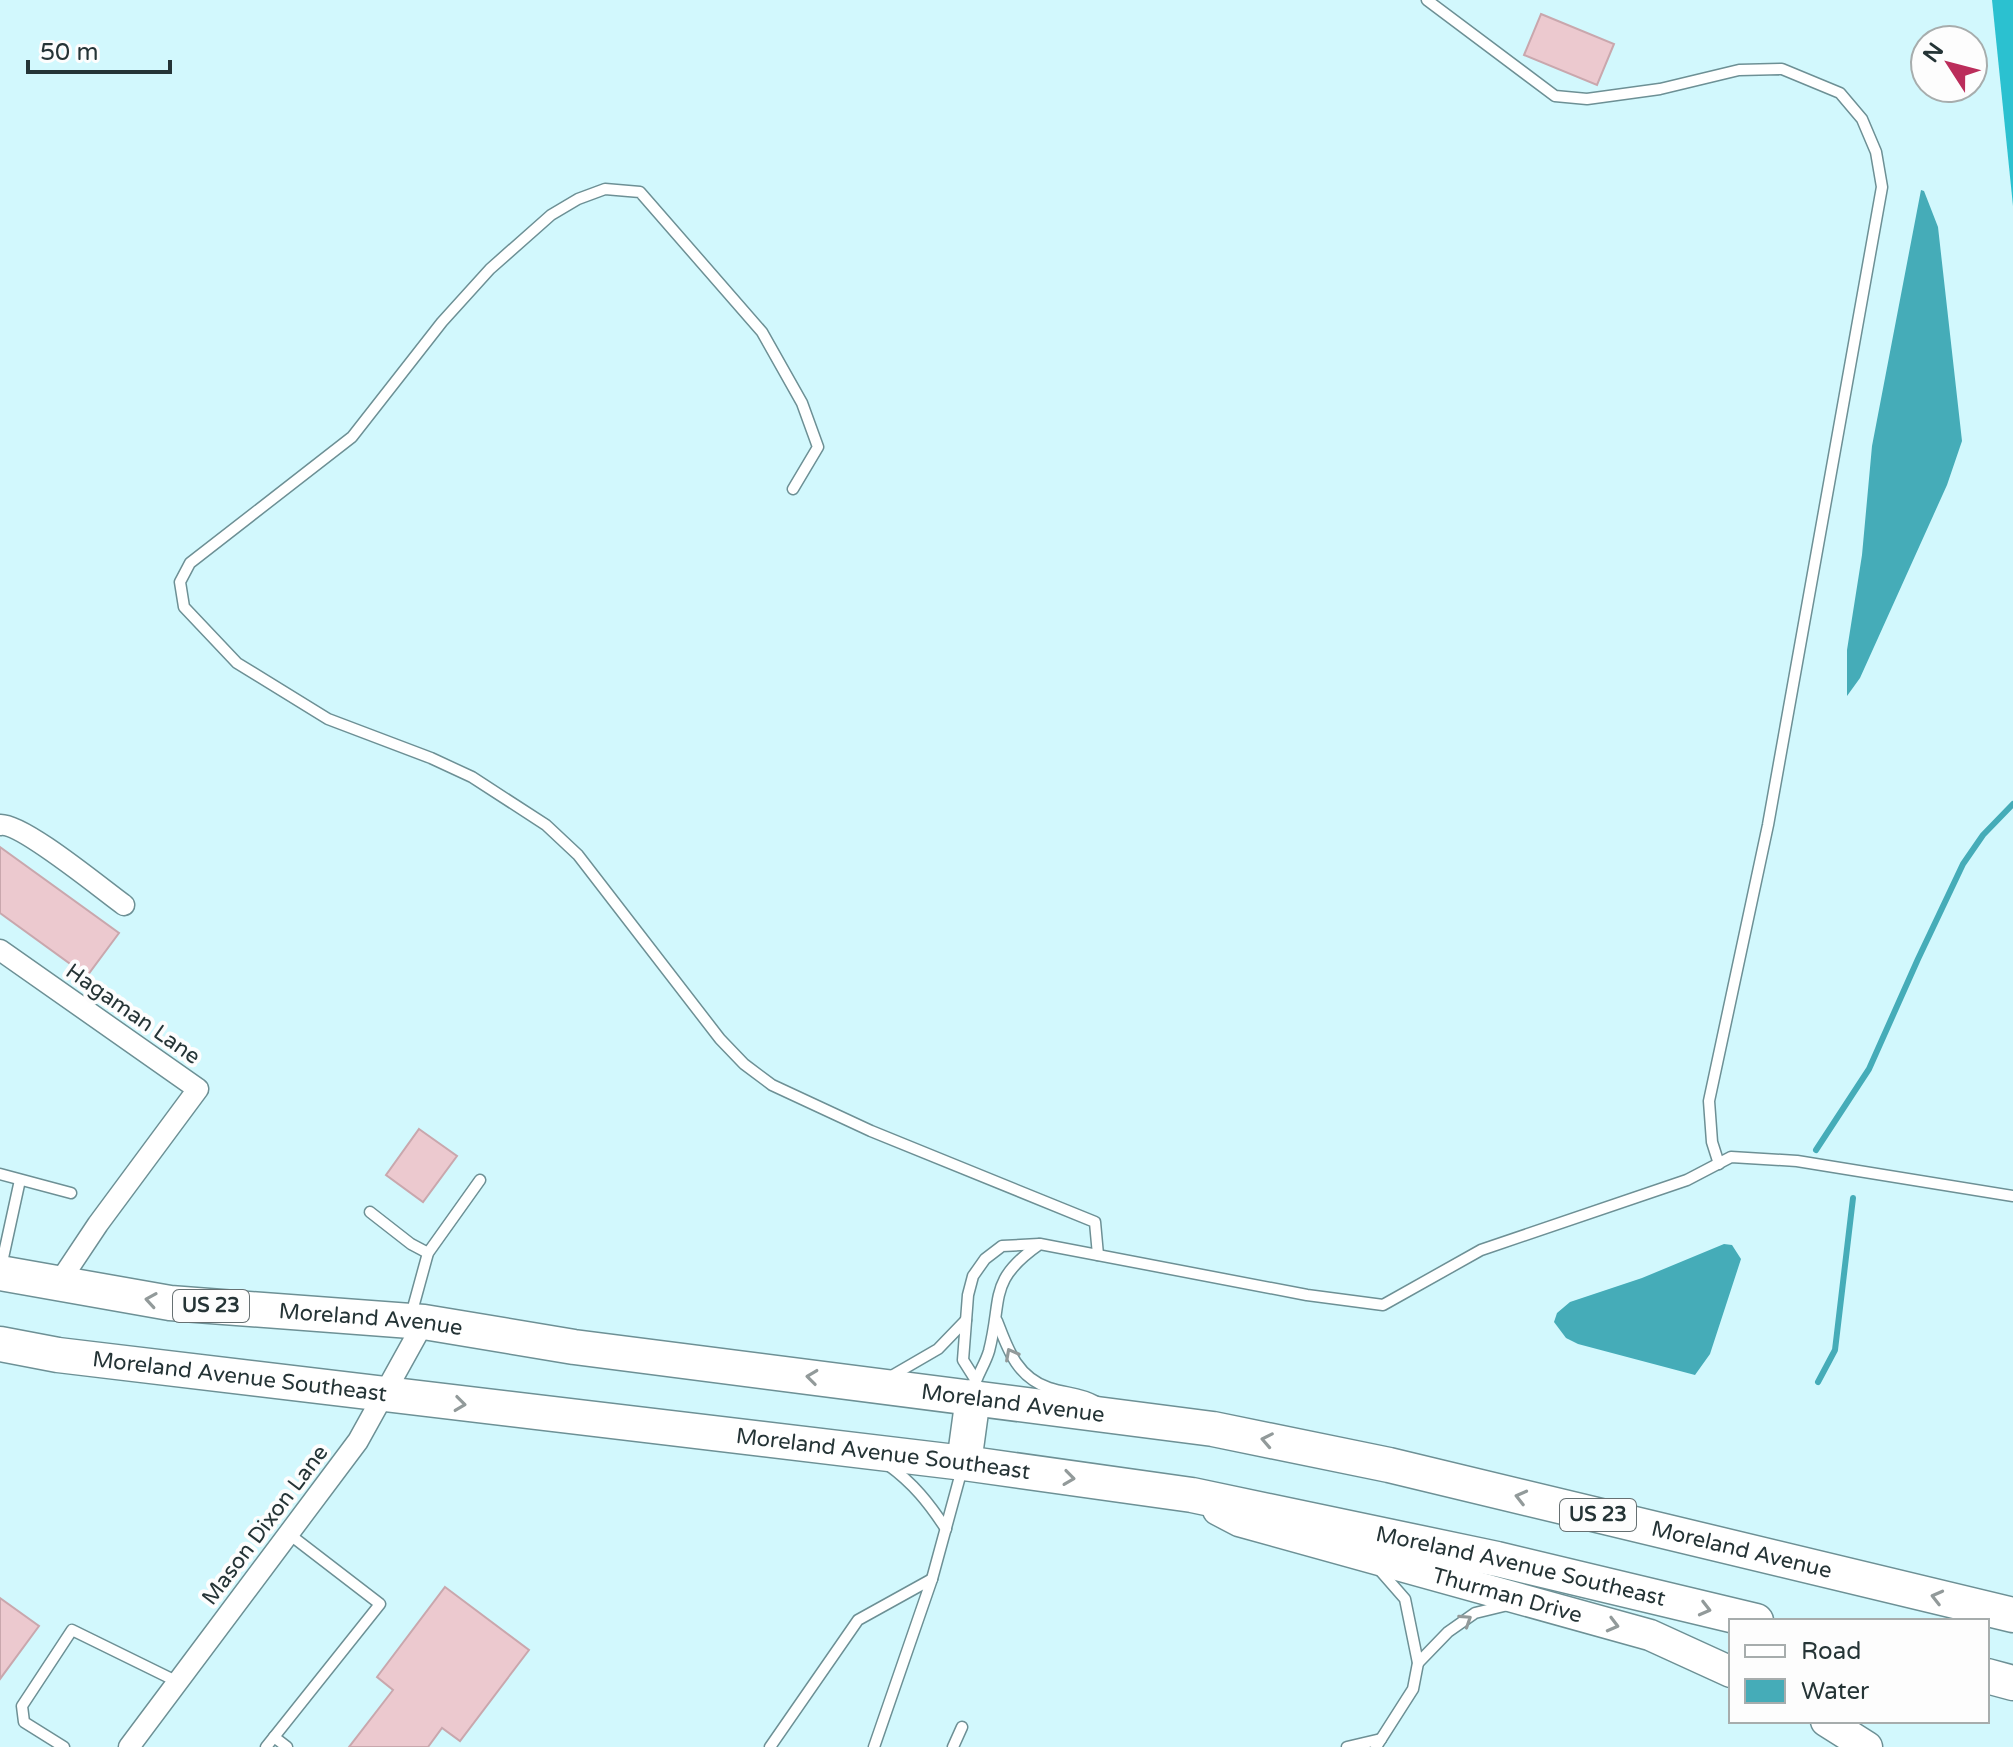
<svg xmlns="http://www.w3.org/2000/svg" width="2013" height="1747" viewBox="0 0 2013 1747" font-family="'Varela Round',sans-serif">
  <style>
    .forest { fill: #2bc1d0 }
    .water { fill: #45acb8 }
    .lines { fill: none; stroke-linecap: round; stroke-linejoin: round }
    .stream { stroke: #45acb8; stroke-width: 6 }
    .building { fill: #ecc9cf; stroke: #c9a7ad; stroke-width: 2 }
    .lane-casing { stroke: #6d9095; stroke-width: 13 }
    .street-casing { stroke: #6d9095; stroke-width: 23 }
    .secondary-casing { stroke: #6d9095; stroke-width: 33 }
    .primary-casing { stroke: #6d9095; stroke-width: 37 }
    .lane { stroke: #fff; stroke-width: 10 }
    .street { stroke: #fff; stroke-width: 20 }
    .secondary { stroke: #fff; stroke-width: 30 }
    .primary { stroke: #fff; stroke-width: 34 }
    .oneway { stroke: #929a9a }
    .labels { text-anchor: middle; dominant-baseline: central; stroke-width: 8; stroke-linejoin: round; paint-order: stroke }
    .shield { fill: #fdfdfd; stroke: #667072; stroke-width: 2 }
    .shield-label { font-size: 20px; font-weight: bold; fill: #253436 }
    .street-label { font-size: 22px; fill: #253436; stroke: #fdfdfd }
  </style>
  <rect width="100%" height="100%" fill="#d2f8fd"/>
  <!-- forest -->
  <polygon class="forest" points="1992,0 2013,0 2013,206"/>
  <!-- water -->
  <g class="water">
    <polygon points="1921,190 1924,191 1938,227 1962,441 1947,485 1860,678 1847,696 1847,650 1862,555 1872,446"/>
    <polygon points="1724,1244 1732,1245 1741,1259 1710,1354 1695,1375 1578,1344 1566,1338 1554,1322 1557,1313 1570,1302 1642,1278"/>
  </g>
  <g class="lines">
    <!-- stream -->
    <g class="stream">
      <polyline points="1816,1150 1869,1069 1918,959 1963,864 1983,835 2013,804"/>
      <polyline points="1818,1382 1835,1350 1853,1198"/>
    </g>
  </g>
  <!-- building -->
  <g class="building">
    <polygon points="1541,14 1614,44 1597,85 1524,55"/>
    <polygon points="0,847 119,933 87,976 0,913"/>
    <polygon points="419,1129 457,1156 423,1202 386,1175"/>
    <polygon points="445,1587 529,1650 460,1741 442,1728 428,1747 349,1747 393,1690 377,1677"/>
    <polygon points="0,1598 39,1626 0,1679"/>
  </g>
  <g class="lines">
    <!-- lane casing -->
    <g class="lane-casing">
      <g id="lane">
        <polyline points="1427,0 1555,96 1587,99 1660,89 1739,70 1782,69 1840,93 1862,119 1876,152 1882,187 1768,825 1709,1101 1712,1142 1719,1164"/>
        <polyline points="793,489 818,447 802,403 762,332 640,192 605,189 578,199 551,215 490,269 442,322 352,437 190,563 180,582 184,607 237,663 328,719 431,758 472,777 546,825 578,855 720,1039 744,1064 772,1085 871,1131 1095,1222 1098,1255"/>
        <polyline points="0,1174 71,1193"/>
        <polyline points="370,1212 411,1244 428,1253"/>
        <polyline points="1,1267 20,1180"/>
        <polyline points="411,1315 428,1253 480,1180"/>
        <path d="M997,1321C1008,1350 1017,1377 1049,1388C1067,1394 1079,1392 1097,1402"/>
        <polyline points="888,1378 938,1349 966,1320"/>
        <polyline points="975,1379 963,1360 968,1295 973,1276 985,1259 1002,1246 1039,1244"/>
        <path d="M973,1391C976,1376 985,1365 989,1351C1003,1297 987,1281 1040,1244L1307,1295L1383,1305L1481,1250L1687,1180L1731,1157L1797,1161L2013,1196"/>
        <path d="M888,1465C913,1483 929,1503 946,1529"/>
        <polyline points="1418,1663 1448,1632 1475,1613 1508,1605"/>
        <polyline points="274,1737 287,1747"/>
        <polyline points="64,1747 24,1722 22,1706 72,1630 178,1682"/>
        <polyline points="266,1747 380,1604 289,1534"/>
        <polyline points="770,1747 858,1620 932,1579"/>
        <polyline points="874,1747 932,1579 962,1469"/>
        <polyline points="953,1747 962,1727"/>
        <polyline points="1347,1747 1381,1739"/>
        <polyline points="1376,1747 1413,1689 1418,1663 1405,1599 1377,1567"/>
      </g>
    </g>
    <!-- street casing -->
    <g class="street-casing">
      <g id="street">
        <path d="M0,825C21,822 103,890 124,905"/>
        <polyline points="0,950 198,1089 98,1224 58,1284"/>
        <polyline points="129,1747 358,1441 424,1322"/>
      </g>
    </g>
    <!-- secondary casing -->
    <g class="secondary-casing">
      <g id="secondary">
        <path id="s1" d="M1218,1510L1239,1521L1650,1635L1731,1672"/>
        <polyline points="1826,1721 1867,1747"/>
      </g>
    </g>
    <!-- primary casing -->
    <g class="primary-casing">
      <g id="primary">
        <path id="s2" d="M0,1273L170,1303L424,1322L574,1347L1213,1429L1389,1465L2013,1615"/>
        <path id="s3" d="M0,1344L58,1355L964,1463L1192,1495L1497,1559L1756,1621"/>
        <polyline points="964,1463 973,1397"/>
        <polyline points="1987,1676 2013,1683"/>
      </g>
    </g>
    <!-- lane -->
    <use href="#lane" class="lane"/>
    <!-- street -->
    <use href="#street" class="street"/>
    <!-- secondary -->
    <use href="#secondary" class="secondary"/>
    <!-- primary -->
    <use href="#primary" class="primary"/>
  </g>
  <!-- one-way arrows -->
  <defs><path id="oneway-chevron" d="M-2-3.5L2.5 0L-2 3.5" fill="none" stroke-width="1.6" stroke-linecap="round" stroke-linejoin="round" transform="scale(2)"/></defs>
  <g class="oneway">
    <use href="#oneway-chevron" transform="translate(151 1300) rotate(-171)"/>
    <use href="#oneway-chevron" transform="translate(1011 1354) rotate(-118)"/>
    <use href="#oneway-chevron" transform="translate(812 1377) rotate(-173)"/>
    <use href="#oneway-chevron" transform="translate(460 1404) rotate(7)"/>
    <use href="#oneway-chevron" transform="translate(1267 1440) rotate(-169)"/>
    <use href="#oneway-chevron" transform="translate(1069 1478) rotate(8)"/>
    <use href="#oneway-chevron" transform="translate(1521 1497) rotate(-166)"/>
    <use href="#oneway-chevron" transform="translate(1937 1597) rotate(-166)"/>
    <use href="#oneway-chevron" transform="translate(1705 1609) rotate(14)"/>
    <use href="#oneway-chevron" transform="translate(1466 1620) rotate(-33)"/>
    <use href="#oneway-chevron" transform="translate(1613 1625) rotate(15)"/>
  </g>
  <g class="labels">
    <!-- shield labels -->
    <g class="shield">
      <rect x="173" y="1290" width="76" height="32" rx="6"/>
      <rect x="1560" y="1499" width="76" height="32" rx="6"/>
    </g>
    <g class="shield-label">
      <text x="211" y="1306">US 23</text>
      <text x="1598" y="1515">US 23</text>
    </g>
    <!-- street labels -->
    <g class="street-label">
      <text transform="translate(133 1014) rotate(35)">Hagaman Lane</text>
      <text stroke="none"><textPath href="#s2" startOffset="374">Moreland Avenue</textPath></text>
      <text stroke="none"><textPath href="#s3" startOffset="242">Moreland Avenue Southeast</textPath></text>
      <text stroke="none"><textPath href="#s2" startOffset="1022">Moreland Avenue</textPath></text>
      <text stroke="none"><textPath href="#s3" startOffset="890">Moreland Avenue Southeast</textPath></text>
      <text transform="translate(265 1525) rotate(-53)">Mason Dixon Lane</text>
      <text stroke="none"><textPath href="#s2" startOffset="1766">Moreland Avenue</textPath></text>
      <text stroke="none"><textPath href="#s3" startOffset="1538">Moreland Avenue Southeast</textPath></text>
      <text stroke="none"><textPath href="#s1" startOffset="302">Thurman Drive</textPath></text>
    </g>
  </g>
  <!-- legend -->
  <rect x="1729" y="1619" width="260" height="104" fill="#fdfdfd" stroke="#a7adad" stroke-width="2"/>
  <rect x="1745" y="1645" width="40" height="12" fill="#ffffff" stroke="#a7adad" stroke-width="2"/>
  <text x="1801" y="1659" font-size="24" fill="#253436">Road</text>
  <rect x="1745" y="1679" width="40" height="24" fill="#45acb8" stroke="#a7adad" stroke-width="2"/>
  <text x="1801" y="1699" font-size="24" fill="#253436">Water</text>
  <!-- north arrow -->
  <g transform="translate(1949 64) rotate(306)"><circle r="38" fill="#fdfdfd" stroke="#a7adad" stroke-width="2"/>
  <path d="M0-6L14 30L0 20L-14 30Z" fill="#bb2d5b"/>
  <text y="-12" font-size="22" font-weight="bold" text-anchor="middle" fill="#253436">N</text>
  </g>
  <!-- scale -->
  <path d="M28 60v12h142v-12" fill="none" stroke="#253436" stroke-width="4"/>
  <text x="40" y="60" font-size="24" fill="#253436" stroke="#fdfdfd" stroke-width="6" paint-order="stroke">50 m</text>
</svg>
